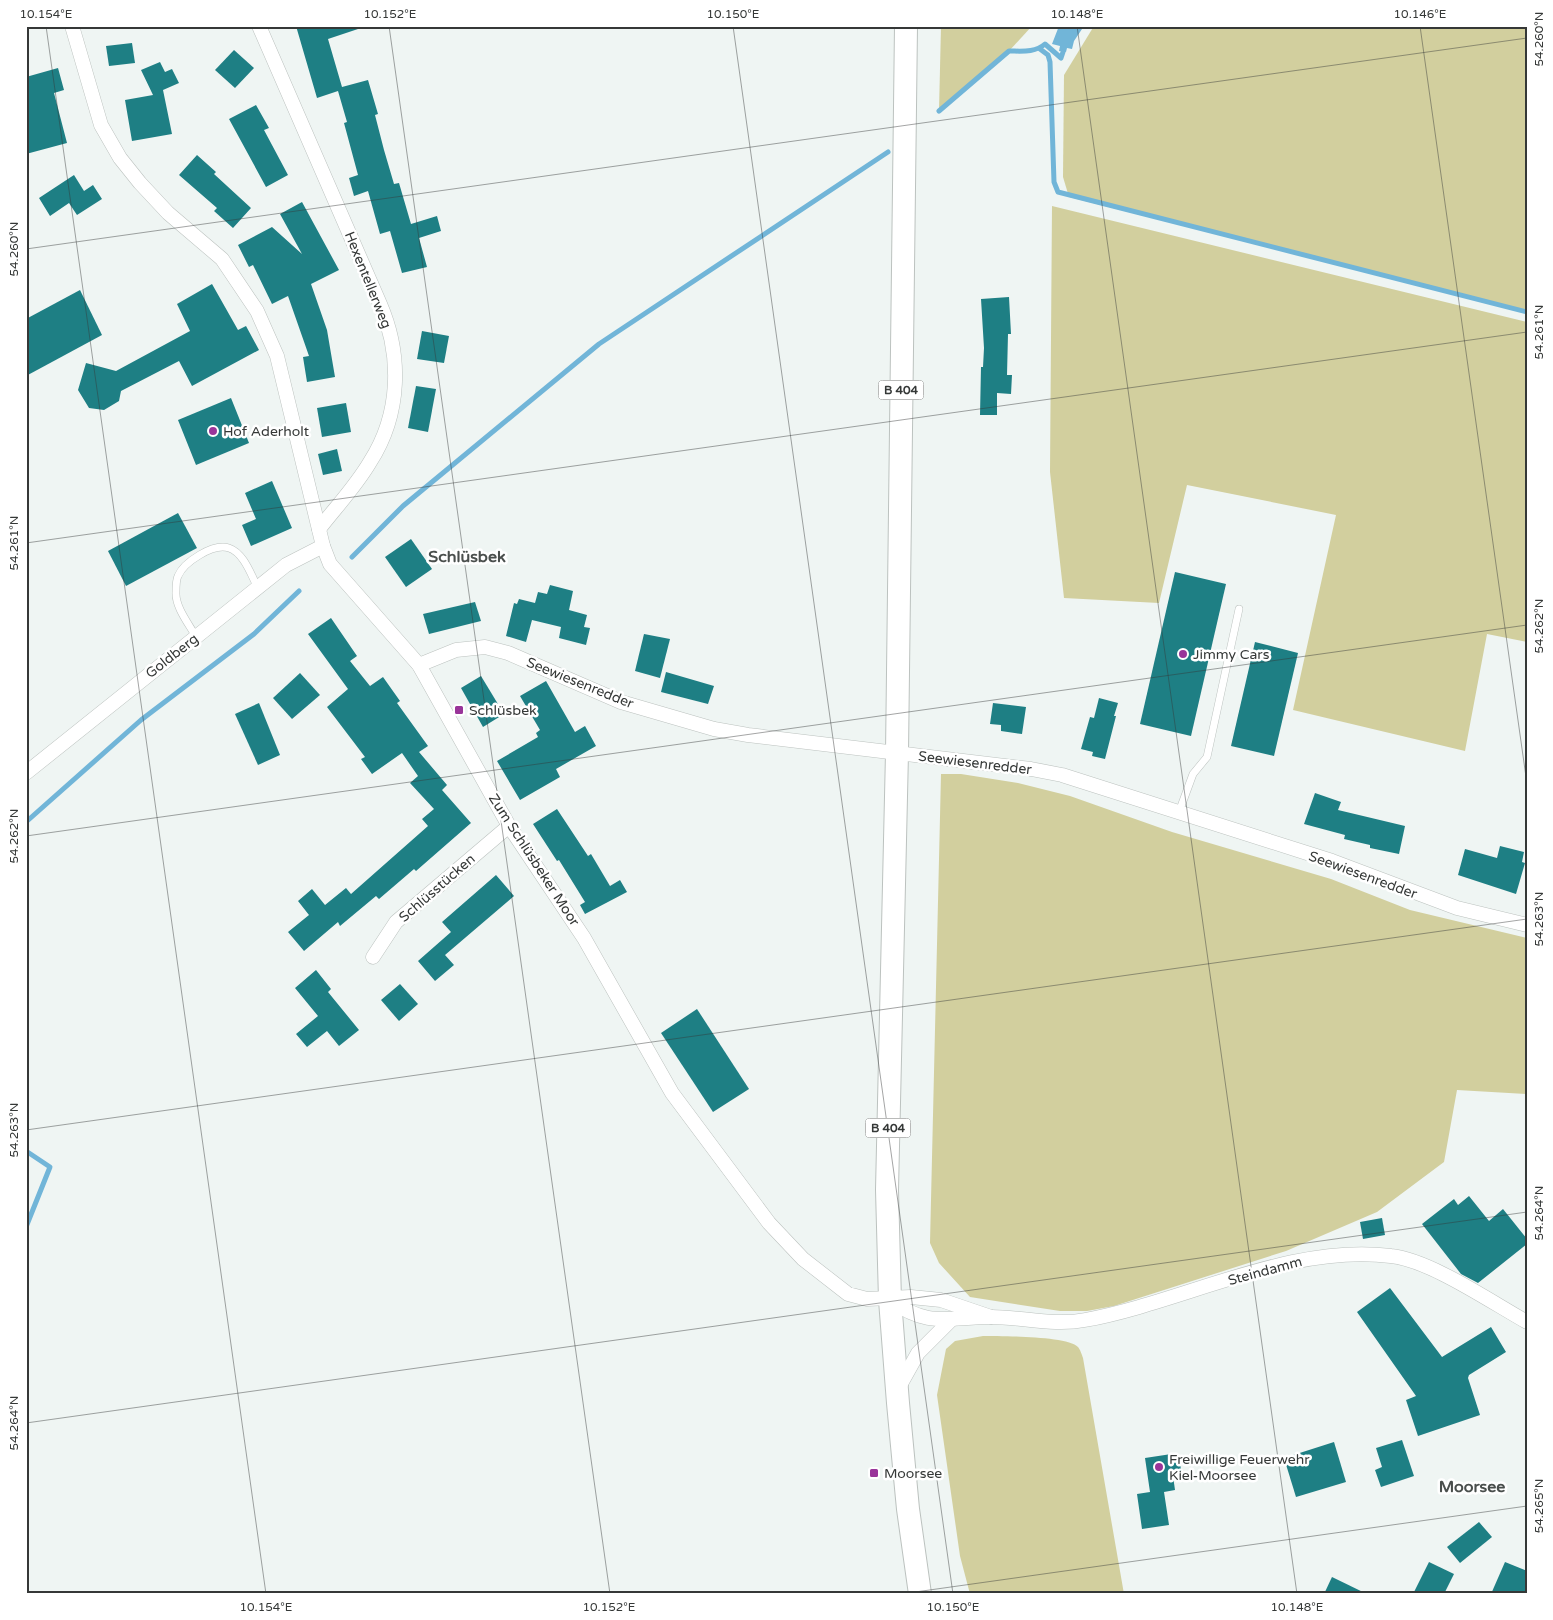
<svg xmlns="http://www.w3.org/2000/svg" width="1553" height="1620" viewBox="0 0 1553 1620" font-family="'Varela Round',sans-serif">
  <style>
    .green { fill: #d2cf9e }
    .water { fill: #71b5d8 }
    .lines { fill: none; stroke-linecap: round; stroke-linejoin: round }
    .stream { stroke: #71b5d8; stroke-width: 5 }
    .building { fill: #1e7f84 }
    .lane-casing { stroke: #bcc2bf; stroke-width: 8 }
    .street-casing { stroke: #bcc2bf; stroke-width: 15 }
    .primary-casing { stroke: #bcc2bf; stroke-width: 24 }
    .lane { stroke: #fff; stroke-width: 7 }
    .street { stroke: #fff; stroke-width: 14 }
    .primary { stroke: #fff; stroke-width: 22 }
    .ticks { fill: none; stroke: #353837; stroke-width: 1; stroke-opacity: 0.45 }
    .poi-dot { fill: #993499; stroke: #fff; stroke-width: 2 }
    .labels { text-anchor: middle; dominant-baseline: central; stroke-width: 5; stroke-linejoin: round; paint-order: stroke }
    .shield { fill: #fff; stroke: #727473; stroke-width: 1 }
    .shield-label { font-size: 12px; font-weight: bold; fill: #353837 }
    .street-label { font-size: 14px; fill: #353837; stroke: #fff }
    .poi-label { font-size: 14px; fill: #353837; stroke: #fff; text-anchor: start }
    .quarter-label { font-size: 16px; font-weight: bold; fill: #4a4f4d; stroke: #fff }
    .neatline { fill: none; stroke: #353837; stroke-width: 2 }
    .ticks-label { font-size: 12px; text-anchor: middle; fill: #353837 }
  </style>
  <rect width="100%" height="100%" fill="#eff5f3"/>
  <!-- green -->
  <g class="green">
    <polygon points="941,26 1032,26 1009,51 939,111"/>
    <polygon points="1094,26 1527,26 1527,312 1069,197 1063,177 1064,75"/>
    <polygon points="1052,206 1527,322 1527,642 1487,634 1465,751 1293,710 1336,515 1187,485 1159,603 1064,598 1050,472"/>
    <polygon points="941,774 961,774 1018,783 1070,796 1172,832 1331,879 1410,910 1527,938 1527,1094 1457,1090 1444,1162 1377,1212 1286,1251 1114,1306 1087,1311 1060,1311 970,1297 939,1263 930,1243"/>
    <path d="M983,1336C1001,1336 1068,1336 1078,1347C1080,1349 1082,1355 1083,1358L1124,1594H970L960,1556L937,1395L946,1349L955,1341Z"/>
  </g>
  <!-- water -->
  <polygon class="water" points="1059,26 1084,26 1074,41 1072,49 1067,48 1066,52 1059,51 1060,46 1052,44"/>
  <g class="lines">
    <!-- stream -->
    <g class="stream">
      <polyline points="1040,49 1048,55 1050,62 1054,182 1058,192 1527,312"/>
      <path d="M939,111L1009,51C1021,51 1035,53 1045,44L1061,58L1063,52"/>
      <polyline points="352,557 403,506 599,344 888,152"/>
      <polyline points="26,822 141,720 254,634 299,591"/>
      <polyline points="26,1151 50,1167 26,1227"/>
    </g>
  </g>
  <!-- building -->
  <g class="building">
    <polygon points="296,26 357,26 358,29 328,39 342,87 368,80 378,114 375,115 384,150 394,184 399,183 411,224 437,216 441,231 419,238 427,267 402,273 390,231 380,234 368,191 354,196 349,178 358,175 344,123 347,122 338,91 317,98"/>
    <polygon points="132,43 135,63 109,66 106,46"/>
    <polygon points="234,50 254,68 235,88 215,70"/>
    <polygon points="160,62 165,72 172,69 179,83 163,90 172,134 132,141 125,100 153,95 141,70"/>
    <polygon points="58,68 64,90 54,93 67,143 26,154 26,77"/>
    <polygon points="256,105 269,128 264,130 288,175 266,187 229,119"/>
    <polygon points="197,155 216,172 214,174 251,208 233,228 214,211 217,208 179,175"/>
    <polygon points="74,175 84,191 93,185 102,199 77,215 69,203 50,216 39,198"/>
    <polygon points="302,202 339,270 311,284 327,330 335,377 307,382 303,357 309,356 288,296 272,304 253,265 249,267 238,245 272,227 302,254 280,214"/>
    <polygon points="212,284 238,330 246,326 259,350 192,386 179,361 121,391 119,401 104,410 89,408 78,390 86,363 116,371 190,331 177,304"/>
    <polygon points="80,290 102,335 26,376 26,319"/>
    <polygon points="1009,297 1011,334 1008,334 1007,375 1012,375 1011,394 997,393 997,415 980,415 981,367 983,367 984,348 981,299"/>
    <polygon points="422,331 449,336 444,363 417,359"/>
    <polygon points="416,386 436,389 428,432 408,428"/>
    <polygon points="231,398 249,443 196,465 178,420"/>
    <polygon points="346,403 351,432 322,437 317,408"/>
    <polygon points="337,449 342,471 323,475 318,454"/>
    <polygon points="272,481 292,528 251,546 242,525 256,519 245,493"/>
    <polygon points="178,513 197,548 126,586 108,551"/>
    <polygon points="411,539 432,569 406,587 385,557"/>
    <polygon points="1175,572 1226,584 1191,736 1140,724"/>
    <polygon points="550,585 573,591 569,610 587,615 584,627 590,628 586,645 559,638 561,627 532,620 526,642 506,636 514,603 517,604 519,599 535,603 538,592 547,594"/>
    <polygon points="475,602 481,621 429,634 423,614"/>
    <polygon points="331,618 357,656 350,661 370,686 383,677 400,701 397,703 428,746 419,752 447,785 442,790 471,823 416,871 414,869 379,899 376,896 340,926 338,922 304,951 288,932 309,915 298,901 312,889 325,905 346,888 351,894 428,826 422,819 434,809 410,783 418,776 402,753 372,774 361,759 365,757 327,707 348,689 308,634"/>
    <polygon points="644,634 670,639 660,678 635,671"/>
    <polygon points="1255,642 1298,653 1274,756 1231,746"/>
    <polygon points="666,672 714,686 708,704 661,692"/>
    <polygon points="300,673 320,695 292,719 273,698"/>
    <polygon points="481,676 504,714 483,727 461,688"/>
    <polygon points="546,681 575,732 585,726 596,746 556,769 560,777 520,800 497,761 538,737 536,733 540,730 520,696"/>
    <polygon points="1099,698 1118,703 1114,716 1116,716 1105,759 1092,756 1093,752 1081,749 1090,717 1094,718"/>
    <polygon points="259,703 280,755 258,765 235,714"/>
    <polygon points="993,703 1026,707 1022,734 1001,731 1001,725 990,724"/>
    <polygon points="1315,793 1341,802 1338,810 1405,826 1399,854 1370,848 1370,845 1344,839 1345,835 1304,824"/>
    <polygon points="557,809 588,856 591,854 610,886 620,880 627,892 585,914 580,905 585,902 559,860 557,861 533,824"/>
    <polygon points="1500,846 1524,852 1522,862 1525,863 1516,894 1458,875 1465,849 1497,858"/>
    <polygon points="496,875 514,896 445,955 454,965 435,981 418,961 451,932 442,922"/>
    <polygon points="316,970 331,989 328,992 359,1030 339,1046 327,1031 307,1047 296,1034 318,1016 295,988"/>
    <polygon points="400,984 418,1004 399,1021 381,1000"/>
    <polygon points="697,1009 749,1089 713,1112 661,1033"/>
    <polygon points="1469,1196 1489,1221 1503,1209 1527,1239 1527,1244 1478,1283 1461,1274 1422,1224 1454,1199 1458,1205"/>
    <polygon points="1382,1218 1385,1235 1363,1239 1360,1222"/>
    <polygon points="1390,1288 1442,1357 1491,1327 1506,1352 1469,1375 1468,1378 1480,1415 1418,1436 1406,1400 1416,1396 1357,1312"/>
    <polygon points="1402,1440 1414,1476 1381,1487 1375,1470 1382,1467 1376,1448"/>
    <polygon points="1334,1442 1346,1482 1296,1497 1284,1458"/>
    <polygon points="1178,1453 1182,1475 1173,1476 1175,1490 1164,1492 1169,1525 1142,1529 1137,1494 1150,1492 1145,1458"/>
    <polygon points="1479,1522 1492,1537 1460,1563 1447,1547"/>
    <polygon points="1429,1562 1454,1574 1444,1594 1413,1594"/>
    <polygon points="1505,1562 1527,1571 1527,1594 1491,1594"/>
    <polygon points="1332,1577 1367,1594 1324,1594"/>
  </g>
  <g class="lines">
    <!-- lane casing -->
    <g class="lane-casing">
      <g id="lane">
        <path d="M196,637C189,624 175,607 176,592C176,588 176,580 178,576C184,562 213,543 229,548C244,553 251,575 258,588"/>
        <polyline points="1179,812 1193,774 1207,757 1239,609"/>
      </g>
    </g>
    <!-- street casing -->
    <g class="street-casing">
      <g id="street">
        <polyline points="72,26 101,125 120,158 140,183 168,213 222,259 257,311 277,356 323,546 330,564 419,665 509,826 584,938 672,1093 769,1223 803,1259 848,1294 867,1299 911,1297 941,1300 991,1317"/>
        <path d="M259,26L380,304C402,355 401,414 370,462C356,486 336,507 319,529"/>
        <polyline points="419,665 456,650 485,647 508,653 621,702 714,729 748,735 1031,769 1062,775 1332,861 1457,908 1527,925"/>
        <polyline points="26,773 286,565 323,546"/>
        <polyline points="373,957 396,922 509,826"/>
        <path d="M890,1300C928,1328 948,1317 991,1317C1022,1317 1054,1326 1085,1320C1184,1302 1290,1243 1391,1256C1430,1260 1491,1302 1527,1322"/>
        <polyline points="899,1387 918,1353 951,1320"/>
      </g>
    </g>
    <!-- primary casing -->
    <g class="primary-casing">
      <polyline id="primary" points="906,26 897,753 887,1190 890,1300 898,1403 908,1509 920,1594"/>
    </g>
    <!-- lane -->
    <use href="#lane" class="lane"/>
    <!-- street -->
    <use href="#street" class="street"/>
    <!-- primary -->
    <use href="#primary" class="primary"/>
  </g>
  <!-- ticks -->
  <path class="ticks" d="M46,26L266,1594M389,26L610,1594M733,26L953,1594M1077,26L1297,1594M1420,26L1527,784M26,249L1527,38M26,543L1527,332M26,836L1527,625M26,1130L1527,919M26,1423L1527,1212M901,1594L1527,1506"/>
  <!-- markers -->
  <g class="poi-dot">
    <circle cx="213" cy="431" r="5"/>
    <circle cx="1183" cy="654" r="5"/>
    <rect x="454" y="705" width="10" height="10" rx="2.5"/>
    <circle cx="1159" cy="1467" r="5"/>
    <rect x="869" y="1468" width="10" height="10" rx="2.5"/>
  </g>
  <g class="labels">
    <!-- shield labels -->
    <g class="shield">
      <rect x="878.5" y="380.5" width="45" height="19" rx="4"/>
      <rect x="865.5" y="1118.5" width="45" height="19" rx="4"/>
    </g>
    <g class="shield-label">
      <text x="901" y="390">B 404</text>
      <text x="888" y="1128">B 404</text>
    </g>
    <!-- street labels -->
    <g class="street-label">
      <text transform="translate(368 280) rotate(68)">Hexentellerweg</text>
      <text transform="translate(172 656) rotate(-38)">Goldberg</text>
      <text transform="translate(580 683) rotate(22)">Seewiesenredder</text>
      <text transform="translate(975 763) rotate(7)">Seewiesenredder</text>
      <text transform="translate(534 860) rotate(57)">Zum Schlüsbeker Moor</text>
      <text transform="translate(1363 875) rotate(20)">Seewiesenredder</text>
      <text transform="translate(437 888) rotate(-41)">Schlüsstücken</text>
      <text transform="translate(1265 1271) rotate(-15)">Steindamm</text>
    </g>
    <!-- poi labels -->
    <g class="poi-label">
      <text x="223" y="431">Hof Aderholt</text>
      <text x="1193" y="654">Jimmy Cars</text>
      <text x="469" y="710">Schlüsbek</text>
      <text x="1169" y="1459">Freiwillige Feuerwehr<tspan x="1169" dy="16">Kiel-Moorsee</tspan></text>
      <text x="884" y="1473">Moorsee</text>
    </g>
    <!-- quarter labels -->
    <g class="quarter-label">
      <text x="467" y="557">Schlüsbek</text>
      <text x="1472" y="1487">Moorsee</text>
    </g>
  </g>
  <!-- border -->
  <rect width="1553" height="1620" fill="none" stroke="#ffffff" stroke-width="55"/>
  <rect x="28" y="28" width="1498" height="1564" class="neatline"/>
  <g class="ticks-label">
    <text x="46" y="18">10.154°E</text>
    <text x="390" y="18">10.152°E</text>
    <text x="733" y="18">10.150°E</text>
    <text x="1077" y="18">10.148°E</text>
    <text x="1420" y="18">10.146°E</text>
    <text transform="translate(1539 39) rotate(-90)" y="4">54.260°N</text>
    <text transform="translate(14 249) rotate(-90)" y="4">54.260°N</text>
    <text transform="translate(1539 332) rotate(-90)" y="4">54.261°N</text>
    <text transform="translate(14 543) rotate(-90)" y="4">54.261°N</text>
    <text transform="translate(1539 626) rotate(-90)" y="4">54.262°N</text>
    <text transform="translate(14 836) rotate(-90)" y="4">54.262°N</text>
    <text transform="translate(1539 919) rotate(-90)" y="4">54.263°N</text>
    <text transform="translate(14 1130) rotate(-90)" y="4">54.263°N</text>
    <text transform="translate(1539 1213) rotate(-90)" y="4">54.264°N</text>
    <text transform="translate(14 1423) rotate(-90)" y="4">54.264°N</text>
    <text transform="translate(1539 1506) rotate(-90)" y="4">54.265°N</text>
    <text x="266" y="1611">10.154°E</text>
    <text x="609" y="1611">10.152°E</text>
    <text x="953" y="1611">10.150°E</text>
    <text x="1297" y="1611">10.148°E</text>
  </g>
</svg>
